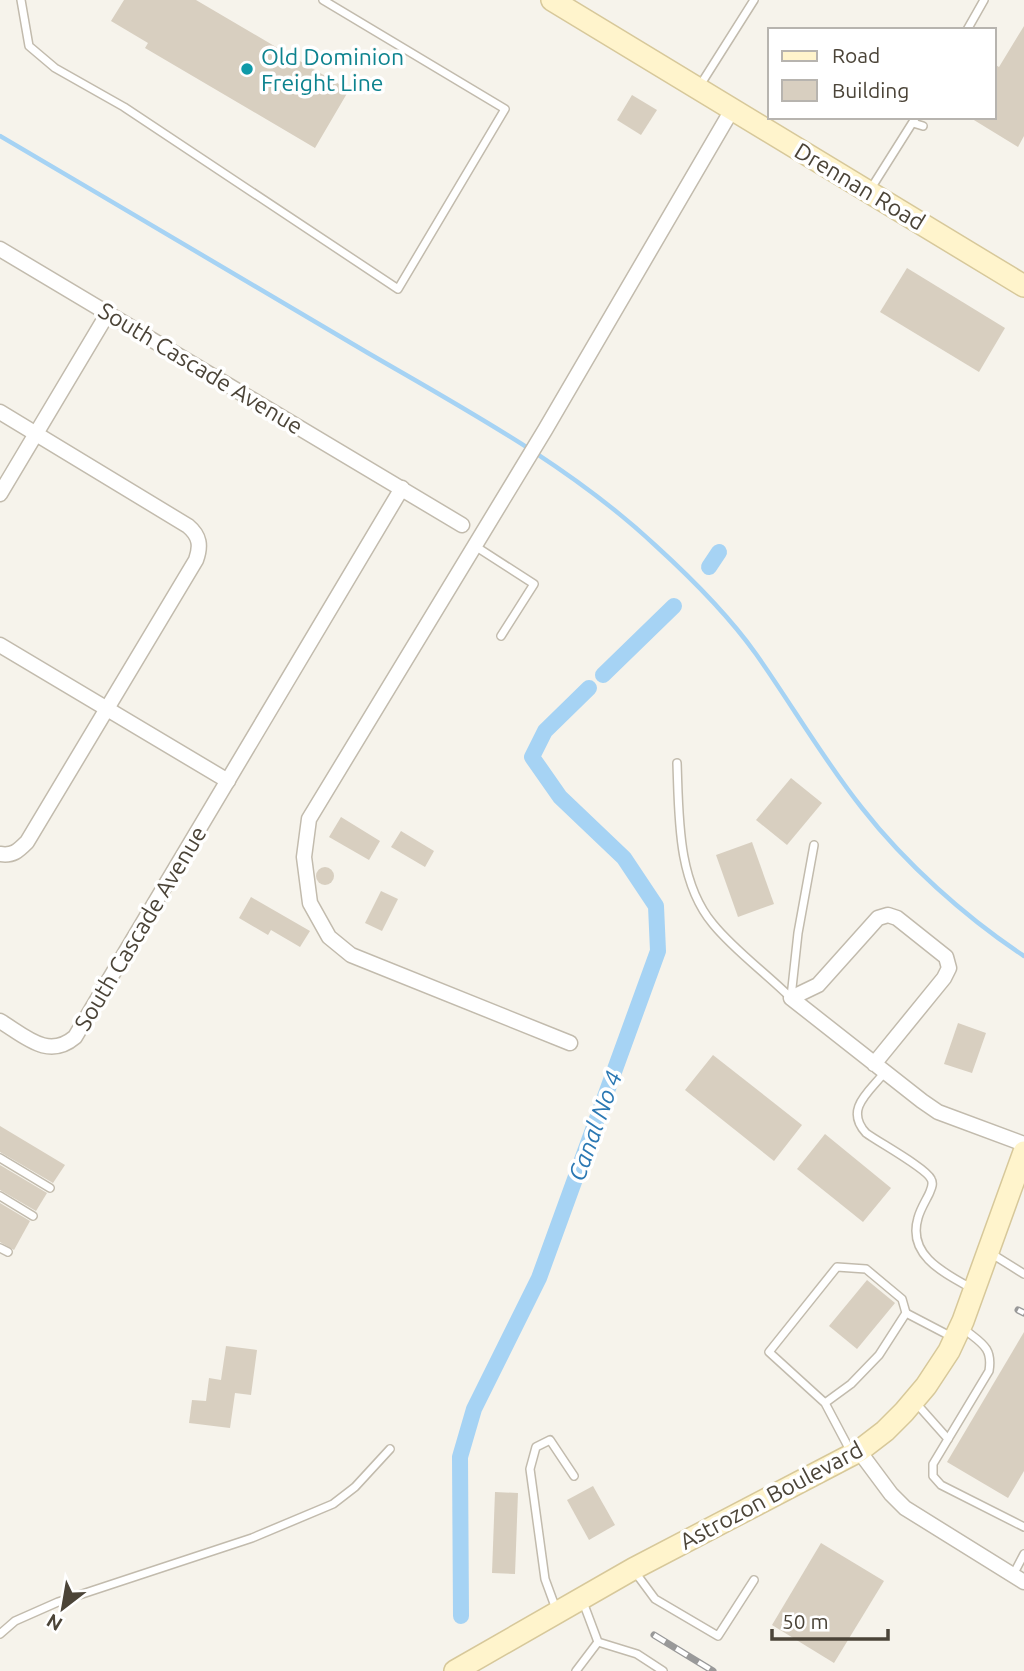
<svg xmlns="http://www.w3.org/2000/svg" width="1024" height="1671" viewBox="0 0 1024 1671" font-family="Ubuntu,sans-serif">
  <style>
    .lines { fill: none; stroke-linecap: round; stroke-linejoin: round }
    .stream { stroke: #a6d3f4; stroke-width: 4.5 }
    .canal { stroke: #a6d3f4; stroke-width: 16 }
    .building { fill: #d8cfc0 }
    .service-casing { stroke: #c2bbad; stroke-width: 10 }
    .minor-casing { stroke: #c2bbad; stroke-width: 17 }
    .secondary-casing { stroke: #d7c89a; stroke-width: 24 }
    .service { stroke: #fff; stroke-width: 7 }
    .minor { stroke: #fff; stroke-width: 14 }
    .secondary { stroke: #fff4cc; stroke-width: 21 }
    .rail-casing { stroke: #999; stroke-width: 7 }
    .rail { stroke: #fff; stroke-width: 4.5; stroke-dasharray: 13; stroke-linecap: butt }
    .culture-dot { fill: #0f9aa8; stroke: #fff; stroke-width: 2.5 }
    .labels { text-anchor: middle; dominant-baseline: central; stroke-width: 7; stroke-linejoin: round; paint-order: stroke }
    .culture-label { font-size: 23px; fill: #0d838f; stroke: #fff; text-anchor: start }
    .street-label { font-size: 23px; fill: #4b4438; stroke: #fff }
    .water-label { font-size: 24px; font-style: italic; fill: #2b78b3; stroke: #fff }
  </style>
  <rect width="100%" height="100%" fill="#f6f3eb"/>
  <g class="lines">
    <!-- stream -->
    <path class="stream" d="M0,136C123,208 246,281 368,353C468,411 572,467 656,546C690,577 729,616 756,654C792,705 823,759 862,808C905,863 965,917 1024,956"/>
    <!-- canal -->
    <g class="canal">
      <polyline points="709,567 719,552"/>
      <polyline points="603,675 674,606"/>
      <polyline points="461,1616 460,1457 474,1409 539,1278 658,951 656,906 624,858 560,797 532,757 545,731 589,688"/>
    </g>
  </g>
  <!-- building -->
  <g class="building">
    <polygon points="124,0 196,0 349,90 315,148 145,48 148,43 111,21"/>
    <polygon points="1024,26 1024,136 1018,147 969,117 994,117 994,64 999,67"/>
    <polygon points="632,95 657,110 641,135 617,120"/>
    <polygon points="907,268 1005,328 979,372 880,312"/>
    <polygon points="791,778 822,803 787,845 756,820"/>
    <polygon points="341,817 380,841 369,860 329,837"/>
    <polygon points="401,831 434,851 425,867 391,847"/>
    <polygon points="752,842 774,904 738,917 716,855"/>
    <circle cx="325" cy="876" r="9"/>
    <polygon points="381,891 398,899 382,931 365,923"/>
    <polygon points="251,897 310,931 300,947 271,930 268,935 239,918"/>
    <polygon points="958,1023 986,1033 972,1073 944,1064"/>
    <polygon points="713,1055 802,1125 774,1161 685,1090"/>
    <polygon points="0,1126 65,1165 53,1183 0,1152"/>
    <polygon points="825,1134 891,1188 863,1222 797,1169"/>
    <polygon points="0,1165 47,1193 36,1211 0,1190"/>
    <polygon points="0,1203 30,1221 14,1250 0,1242"/>
    <polygon points="867,1280 895,1303 857,1349 829,1326"/>
    <polygon points="1024,1332 1024,1471 1008,1498 947,1462"/>
    <polygon points="226,1346 257,1350 251,1395 235,1393 230,1428 189,1423 192,1400 206,1401 209,1378 221,1380"/>
    <polygon points="593,1486 615,1525 589,1540 567,1500"/>
    <polygon points="495,1492 518,1493 515,1574 492,1573"/>
    <polygon points="821,1543 884,1581 834,1663 772,1625"/>
  </g>
  <g class="lines">
    <!-- service casing -->
    <g class="service-casing">
      <g id="service">
        <polyline points="21,0 29,46 55,68 124,107 398,289 505,109 323,0"/>
        <polyline points="967,30 984,0"/>
        <polyline points="699,87 754,0"/>
        <polyline points="913,123 923,126"/>
        <polyline points="870,190 916,117"/>
        <polyline points="475,546 534,584 501,636"/>
        <path d="M677,763C679,815 677,881 713,924C735,951 766,973 791,998"/>
        <polyline points="791,997 798,933 814,845"/>
        <path d="M885,1072C869,1092 844,1109 866,1133C878,1142 926,1168 931,1179C934,1184 931,1189 929,1194C925,1202 920,1210 918,1218C907,1255 944,1273 971,1288"/>
        <polyline points="0,1158 50,1188"/>
        <polyline points="0,1196 33,1216"/>
        <polyline points="0,1248 8,1252"/>
        <polyline points="992,1254 1024,1274"/>
        <polyline points="906,1313 952,1337"/>
        <path d="M964,1329C981,1343 993,1347 989,1371L933,1464V1476L941,1485L1024,1527"/>
        <polyline points="825,1403 851,1384 879,1355 906,1313 902,1299 866,1269 837,1267 769,1352 825,1403 852,1454"/>
        <polyline points="916,1403 948,1439"/>
        <polyline points="635,1572 655,1599 718,1636 754,1580"/>
        <polyline points="1013,1575 1024,1554"/>
        <polyline points="583,1602 598,1642 637,1654 663,1671"/>
        <polyline points="556,1609 545,1579 530,1469 536,1447 550,1440 574,1476"/>
        <polyline points="0,1634 15,1621 58,1602 252,1538 333,1504 355,1487 390,1449"/>
        <polyline points="576,1671 598,1642"/>
      </g>
    </g>
    <!-- minor casing -->
    <g class="minor-casing">
      <g id="minor">
        <polyline points="0,249 462,525"/>
        <path d="M0,412L188,526C200,536 201,546 196,560L27,842C18,851 13,856 0,854"/>
        <polyline points="0,494 108,313"/>
        <polyline points="0,645 228,781"/>
        <path d="M0,1021C25,1036 48,1060 75,1037L402,488"/>
        <polyline points="570,1043 351,955 329,937 310,903 304,857 309,819 545,430 733,108"/>
        <polyline points="874,1064 944,978 949,968 946,957 897,918 888,915 878,918 818,985 791,998 922,1101 938,1112 1024,1144"/>
        <polyline points="859,1451 891,1494 905,1508 1024,1582"/>
      </g>
    </g>
    <!-- secondary casing -->
    <g class="secondary-casing">
      <g id="secondary">
        <polyline points="552,0 1024,286"/>
        <polyline points="455,1671 633,1569 859,1451 885,1431 904,1412 926,1386 949,1351 963,1321 1024,1152"/>
      </g>
    </g>
    <!-- service -->
    <use href="#service" class="service"/>
    <!-- minor -->
    <use href="#minor" class="minor"/>
    <!-- secondary -->
    <use href="#secondary" class="secondary"/>
    <!-- rail casing -->
    <g class="rail-casing">
      <g id="rail">
        <polyline points="1018,1310 1024,1313"/>
        <polyline points="654,1635 713,1671"/>
      </g>
    </g>
    <!-- rail -->
    <use href="#rail" class="rail"/>
  </g>
  <!-- markers -->
  <circle class="culture-dot" cx="247" cy="69" r="7"/>
  <g class="labels">
    <!-- culture labels -->
    <g class="culture-label">
      <text x="261" y="56">Old Dominion<tspan x="261" dy="26">Freight Line</tspan></text>
    </g>
    <!-- street labels -->
    <g class="street-label">
      <text transform="translate(860 186) rotate(31)">Drennan Road</text>
      <text transform="translate(201 368) rotate(31)">South Cascade Avenue</text>
      <text transform="translate(140 928) rotate(-59)">South Cascade Avenue</text>
      <text transform="translate(771 1495) rotate(-28)">Astrozon Boulevard</text>
    </g>
    <!-- water labels -->
    <g class="water-label">
      <text transform="translate(595 1126) rotate(-70)">Canal No 4</text>
    </g>
  </g>
  <!-- legend -->
  <rect x="768" y="28" width="228" height="91" fill="#ffffff" stroke="#b7b4af" stroke-width="2"/>
  <rect x="782" y="51" width="35" height="10" fill="#fff4cc" stroke="#b7b4af" stroke-width="2"/>
  <text x="832" y="63" font-size="21" fill="#4b4438">Road</text>
  <rect x="782" y="80" width="35" height="21" fill="#d8cfc0" stroke="#b7b4af" stroke-width="2"/>
  <text x="832" y="98" font-size="21" fill="#4b4438">Building</text>
  <!-- north arrow -->
  <g transform="translate(63 1608) rotate(211)" stroke="#ffffff" stroke-width="5" paint-order="stroke">
  <path d="M0-5L12 26L0 18L-12 26Z" fill="#4b4438"/>
  <text y="-10" font-size="19" font-weight="bold" text-anchor="middle" fill="#4b4438">N</text>
  </g>
  <!-- scale -->
  <path d="M772 1629v10h116v-10" fill="none" stroke="#4b4438" stroke-width="3.5"/>
  <text x="782" y="1629" font-size="21" fill="#4b4438" stroke="#ffffff" stroke-width="5" paint-order="stroke">50 m</text>
</svg>
